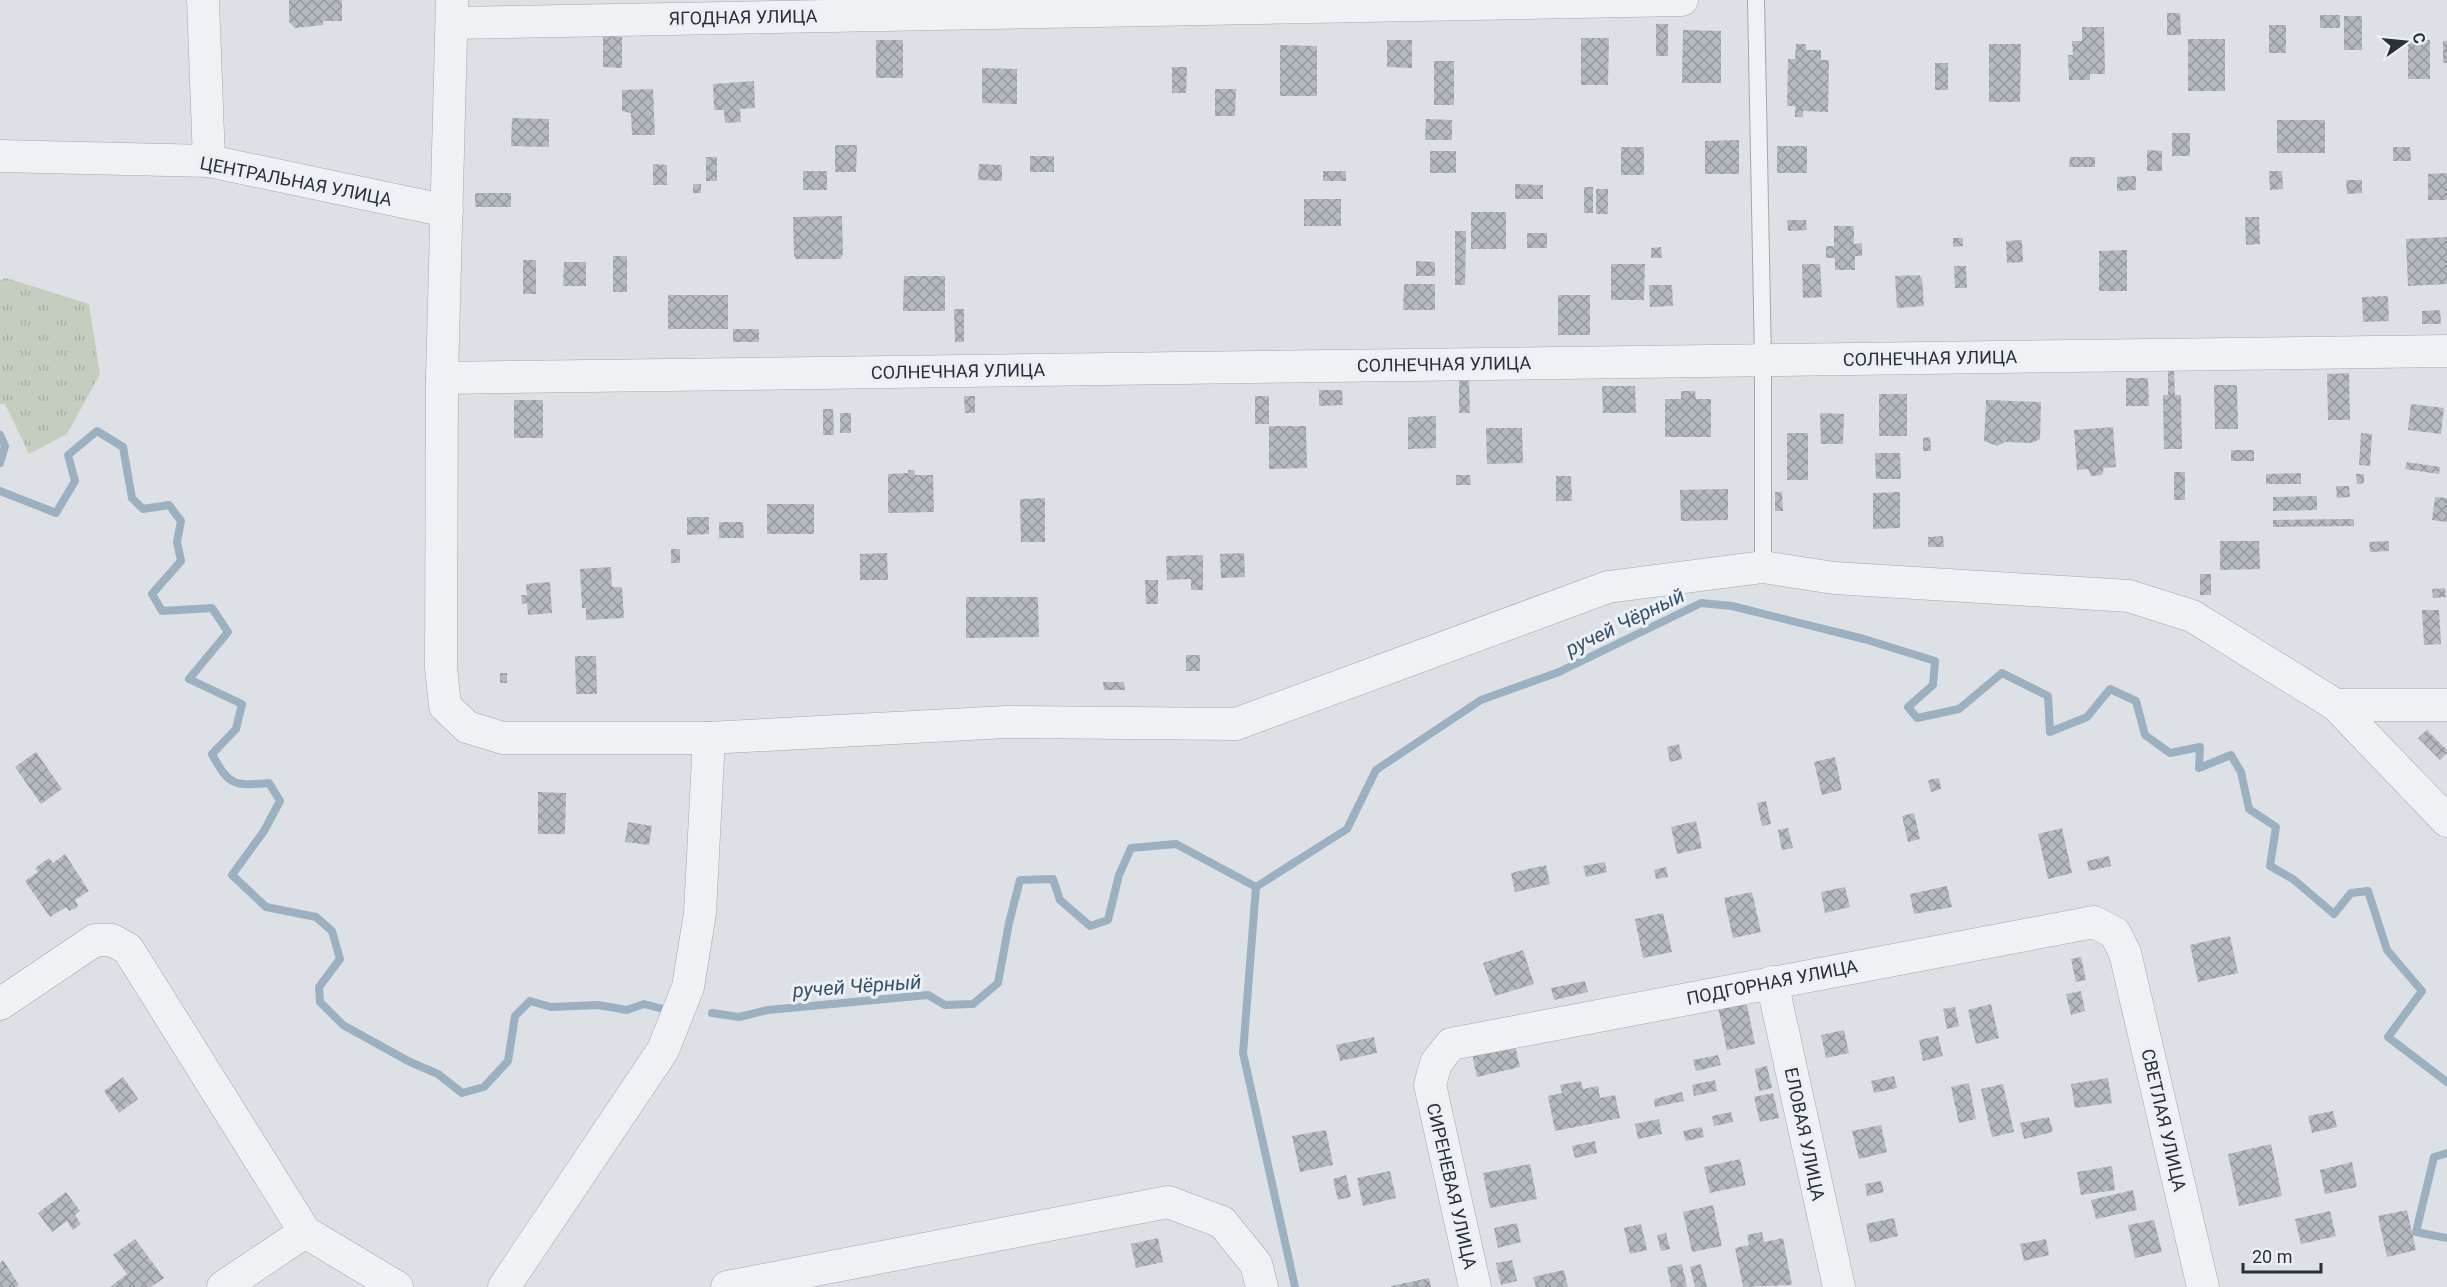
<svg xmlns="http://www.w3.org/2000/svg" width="2447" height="1287" viewBox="0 0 2447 1287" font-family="Roboto,sans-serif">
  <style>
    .grass { fill: url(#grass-tufts) }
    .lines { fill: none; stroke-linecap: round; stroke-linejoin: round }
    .stream { stroke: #9bb1c2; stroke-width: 8 }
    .building { fill: url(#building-cross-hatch) }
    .lane-casing { stroke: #a3a8ae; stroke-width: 18 }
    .street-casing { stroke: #a3a8ae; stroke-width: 33 }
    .lane { stroke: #eff1f4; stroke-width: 16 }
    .street { stroke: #eff1f4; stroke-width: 32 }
    .labels { text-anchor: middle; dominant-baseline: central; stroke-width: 6; stroke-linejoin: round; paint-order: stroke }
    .street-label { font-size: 18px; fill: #28303a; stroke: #eceff3 }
    .water-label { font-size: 20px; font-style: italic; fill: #36516a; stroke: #eceff3 }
  </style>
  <defs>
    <pattern id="grass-tufts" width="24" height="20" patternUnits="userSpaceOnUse" patternTransform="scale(1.5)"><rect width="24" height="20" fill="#c4cebf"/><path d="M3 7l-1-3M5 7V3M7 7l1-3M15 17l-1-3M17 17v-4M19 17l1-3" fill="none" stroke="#a8b1a5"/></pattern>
    <pattern id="building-cross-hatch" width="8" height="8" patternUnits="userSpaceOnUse" patternTransform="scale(1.5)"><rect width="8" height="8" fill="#b5bac1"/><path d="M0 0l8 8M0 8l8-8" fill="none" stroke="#93989e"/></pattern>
  </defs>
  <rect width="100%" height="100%" fill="#dde1e5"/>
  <!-- grass -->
  <polygon class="grass" points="6,278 89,304 100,374 67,434 29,454 5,404 0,404 0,280"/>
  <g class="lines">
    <!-- stream -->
    <g class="stream">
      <polyline points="0,435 5,446 0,463"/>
      <path d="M0,491L56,513L75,481L68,455L97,431L123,447L132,498L143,509L169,505L181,521L177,542L181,561L152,594L162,611L212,608L228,632L189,679L242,704L236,729L212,754C229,786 234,786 269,783L280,801L264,831L232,875L266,907L316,917L332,931L340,959L319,987L320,1002L343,1025L410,1062L438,1074L462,1093L484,1087L508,1061L515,1016L530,1001L551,1007L598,1005L627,1010L644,1004L667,1010"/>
      <polyline points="1256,887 1243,1053 1295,1287"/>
      <polyline points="712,1013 739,1017 768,1010 928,995 945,1005 973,1004 998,983 1009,923 1020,880 1053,879 1060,900 1090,926 1108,920 1119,875 1131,848 1176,844 1256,887 1347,829 1376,770 1481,700 1559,672 1701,603 1732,606 1864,639 1935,661 1933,685 1908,707 1917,718 1959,709 2002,673 2048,696 2050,732 2087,717 2110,689 2136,701 2145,735 2170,753 2200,747 2199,768 2231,755 2241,772 2249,809 2276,827 2270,866 2293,879 2334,914 2351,893 2368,891 2387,950 2422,991 2388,1037 2447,1082"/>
      <polyline points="2447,1153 2434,1157 2416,1232 2447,1238"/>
    </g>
  </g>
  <!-- building -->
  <g class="building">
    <polygon points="289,0 342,0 342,21 323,21 323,25 295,28 289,22"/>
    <polygon points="2167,13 2180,13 2181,35 2167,35"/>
    <rect x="2320" y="15" width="20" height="13"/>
    <rect x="2344" y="16" width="18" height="34"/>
    <rect x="1656" y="24" width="12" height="32"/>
    <rect x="2269" y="25" width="17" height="28"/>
    <polygon points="2082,27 2104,27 2105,74 2090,74 2090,80 2069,80 2068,55 2073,55 2072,41 2082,41"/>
    <polygon points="1683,30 1721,31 1721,83 1682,83"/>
    <polygon points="603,36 622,37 622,68 603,67"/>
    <polygon points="1581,38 1609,38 1608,85 1581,85"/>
    <rect x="2188" y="39" width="37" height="52"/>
    <rect x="876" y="40" width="27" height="38"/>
    <polygon points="1387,40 1412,40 1412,68 1387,67"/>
    <rect x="2408" y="40" width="22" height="39"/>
    <rect x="2443" y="41" width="4" height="22"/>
    <polygon points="1796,44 1806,44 1806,50 1821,50 1821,60 1829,60 1828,112 1803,111 1803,117 1795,117 1795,106 1787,106 1788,59 1795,59"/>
    <polygon points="1989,44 2021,44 2020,102 1989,102"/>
    <polygon points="1280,45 1317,46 1317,96 1280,96"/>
    <rect x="1434" y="61" width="20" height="44"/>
    <rect x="1935" y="63" width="13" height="27"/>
    <polygon points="1172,67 1187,67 1186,93 1172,93"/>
    <polygon points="982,68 1017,69 1017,104 982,103"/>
    <polygon points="754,81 755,108 740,109 741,122 725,123 724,110 714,110 713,84"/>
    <polygon points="653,89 655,135 632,135 631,113 622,111 622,90"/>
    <polygon points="1215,89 1236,89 1235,116 1215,116"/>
    <polygon points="512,118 549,119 549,147 511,146"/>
    <polygon points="1426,119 1452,120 1452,140 1425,140"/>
    <rect x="2277" y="120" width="48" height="33"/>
    <rect x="2172" y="133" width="18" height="23"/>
    <polygon points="1739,140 1739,174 1705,174 1705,141"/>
    <polygon points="835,145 857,145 856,172 835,172"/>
    <rect x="1777" y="146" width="30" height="27"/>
    <rect x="1621" y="147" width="23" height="28"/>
    <polygon points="2393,147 2410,147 2411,161 2393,161"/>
    <polygon points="2147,150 2162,151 2162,171 2147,171"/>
    <rect x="1430" y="151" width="26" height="22"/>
    <rect x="1030" y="156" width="24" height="16"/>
    <rect x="706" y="157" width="11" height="24"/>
    <polygon points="2070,157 2095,157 2095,167 2069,167"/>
    <polygon points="653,164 667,165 667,185 653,185"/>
    <polygon points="979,164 1002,165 1002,181 978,180"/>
    <rect x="803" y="171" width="24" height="19"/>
    <rect x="1323" y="171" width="23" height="10"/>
    <polygon points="2269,171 2282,171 2283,189 2270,190"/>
    <polygon points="2447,173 2447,200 2428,200 2428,174"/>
    <polygon points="2136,176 2136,190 2117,191 2117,177"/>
    <polygon points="2346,180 2362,180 2362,193 2347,194"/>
    <rect x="693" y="184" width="8" height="9"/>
    <polygon points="1515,184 1543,185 1543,199 1515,199"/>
    <rect x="1584" y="187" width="9" height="26"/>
    <rect x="1596" y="189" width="12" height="25"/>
    <rect x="475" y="193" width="36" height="14"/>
    <rect x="1304" y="199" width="37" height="27"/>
    <rect x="1471" y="212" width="35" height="37"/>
    <polygon points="842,216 843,254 840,259 796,259 794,255 793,217"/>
    <polygon points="2245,217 2259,217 2260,244 2246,245"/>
    <polygon points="1787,220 1806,220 1807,230 1788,231"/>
    <polygon points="1834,226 1854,226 1854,244 1862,243 1862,256 1855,256 1855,270 1835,270 1835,258 1826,258 1826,246 1834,246"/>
    <polygon points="1455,231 1466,231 1465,285 1455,285"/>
    <rect x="1527" y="233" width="20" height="15"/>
    <polygon points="2447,237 2447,284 2408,286 2406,239"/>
    <polygon points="1953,238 1963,238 1963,246 1953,247"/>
    <polygon points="2022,240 2023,262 2007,263 2006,241"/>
    <polygon points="1661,247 1662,258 1651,258 1651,248"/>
    <polygon points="2127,250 2127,291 2099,291 2099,251"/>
    <rect x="613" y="256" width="14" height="36"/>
    <rect x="523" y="260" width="13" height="34"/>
    <polygon points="1416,261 1435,262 1435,276 1416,276"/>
    <polygon points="564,262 586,262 586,286 563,286"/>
    <polygon points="1611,264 1645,264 1644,300 1611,300"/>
    <polygon points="1802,264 1820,264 1822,297 1803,298"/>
    <polygon points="1954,266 1966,266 1967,288 1955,288"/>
    <polygon points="1919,275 1922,279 1924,306 1897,308 1895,276"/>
    <polygon points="904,276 945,276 945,311 903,311"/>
    <polygon points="1404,284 1435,284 1435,310 1403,310"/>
    <polygon points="1649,285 1672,285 1673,306 1650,307"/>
    <rect x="668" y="295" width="60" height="34"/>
    <rect x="1558" y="295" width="32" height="40"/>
    <polygon points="2388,296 2389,321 2363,322 2362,297"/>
    <polygon points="954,309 964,309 964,342 955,342"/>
    <polygon points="2440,310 2441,324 2422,324 2422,311"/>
    <rect x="733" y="329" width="26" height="13"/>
    <polygon points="2168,370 2174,370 2175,395 2181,395 2182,449 2164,449 2163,395 2168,395"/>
    <polygon points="2349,373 2350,420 2328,420 2327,374"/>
    <polygon points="1459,378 1469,378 1470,413 1459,413"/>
    <polygon points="2126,378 2148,378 2149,406 2126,406"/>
    <polygon points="2214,385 2237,385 2238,429 2215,429"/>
    <polygon points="1602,386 1635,386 1636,413 1603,413"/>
    <polygon points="1319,390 1342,390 1343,405 1319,406"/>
    <polygon points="1681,391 1695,391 1696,399 1711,399 1711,437 1665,437 1665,399 1681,399"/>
    <rect x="1879" y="394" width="28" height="42"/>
    <polygon points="964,396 975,396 975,413 965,413"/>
    <rect x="1255" y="396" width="14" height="28"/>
    <rect x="514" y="400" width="29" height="38"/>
    <polygon points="1986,400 2041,402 2040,439 2032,443 2005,442 1997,446 1984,441"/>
    <polygon points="2411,404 2444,408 2441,434 2408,430"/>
    <polygon points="823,409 833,409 834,435 823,435"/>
    <rect x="840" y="413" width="11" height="20"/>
    <polygon points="1820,413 1844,414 1843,444 1821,444"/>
    <polygon points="1436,416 1436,448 1408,449 1408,417"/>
    <polygon points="1269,426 1306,426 1307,468 1269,469"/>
    <polygon points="2113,427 2116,467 2104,468 2102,475 2091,476 2088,469 2077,470 2074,430"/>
    <polygon points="1486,428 1522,428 1523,463 1487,464"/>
    <rect x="1787" y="433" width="21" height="47"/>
    <polygon points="2361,433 2372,434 2370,466 2359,465"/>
    <polygon points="1930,437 1931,451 1923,451 1923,438"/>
    <rect x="2231" y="450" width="23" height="11"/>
    <polygon points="1875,453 1900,453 1901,479 1876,479"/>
    <polygon points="2407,462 2440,467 2439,474 2405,469"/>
    <polygon points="908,470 914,470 915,475 933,475 934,512 888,513 888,474 908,473"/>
    <rect x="2174" y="472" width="11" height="28"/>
    <polygon points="2301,473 2301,484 2266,484 2266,474"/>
    <polygon points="2356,474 2364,474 2364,483 2357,484"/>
    <polygon points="1456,475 1470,475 1471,485 1456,485"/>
    <polygon points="1556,476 1571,476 1572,501 1556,501"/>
    <polygon points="2336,486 2349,486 2350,497 2337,498"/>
    <polygon points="1728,489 1728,520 1681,521 1680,490"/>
    <polygon points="1775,492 1782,492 1783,511 1775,511"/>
    <polygon points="1900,492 1900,528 1873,529 1873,493"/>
    <polygon points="2317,496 2317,510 2273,511 2273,497"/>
    <polygon points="2435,497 2447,498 2447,522 2432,520"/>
    <polygon points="1045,498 1045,542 1021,542 1020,499"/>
    <rect x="767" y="504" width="47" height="30"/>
    <polygon points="687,517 709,517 709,534 687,535"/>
    <polygon points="2354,519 2354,526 2273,527 2273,520"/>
    <polygon points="719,522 743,522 744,538 719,538"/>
    <polygon points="1943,536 1944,547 1928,547 1928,537"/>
    <polygon points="2220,541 2259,541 2260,569 2220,570"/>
    <polygon points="2389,541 2389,551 2370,552 2369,542"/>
    <rect x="671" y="549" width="9" height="14"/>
    <polygon points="887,553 888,580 860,580 860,554"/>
    <polygon points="1244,553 1245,577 1221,578 1220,554"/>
    <polygon points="1203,555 1203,590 1191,590 1191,579 1167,580 1166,556"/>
    <polygon points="611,567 612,587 622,587 624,618 586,620 586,608 582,608 580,569"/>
    <rect x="2200" y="574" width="11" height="21"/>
    <polygon points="1145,580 1158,580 1158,604 1146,604"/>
    <polygon points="550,582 552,613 528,615 527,603 522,604 521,595 527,595 526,584"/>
    <polygon points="2445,588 2446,597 2433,598 2432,589"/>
    <polygon points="966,597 1038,597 1039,637 966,638"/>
    <polygon points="2422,610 2439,610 2441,644 2424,645"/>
    <rect x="1186" y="655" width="14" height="16"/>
    <polygon points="575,656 596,656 597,694 576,694"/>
    <rect x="500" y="673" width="7" height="10"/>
    <polygon points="1103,682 1124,682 1125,690 1104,690"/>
    <polygon points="2427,730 2447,750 2447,753 2440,760 2418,738"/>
    <polygon points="1679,744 1682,759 1670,762 1667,747"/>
    <polygon points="36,752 62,789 41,804 15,767"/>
    <polygon points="1835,757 1842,790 1822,795 1814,762"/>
    <polygon points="1939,778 1941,789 1931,792 1928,780"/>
    <polygon points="538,792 566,793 565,834 538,834"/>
    <polygon points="1766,801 1771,824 1762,826 1757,803"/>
    <polygon points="1914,813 1920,839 1908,842 1902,816"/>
    <polygon points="1696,821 1702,848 1677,854 1671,827"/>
    <polygon points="628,822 652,826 649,845 625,842"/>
    <polygon points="1788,828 1793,848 1782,850 1778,830"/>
    <polygon points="2062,828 2072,873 2048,879 2038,834"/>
    <polygon points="65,854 89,891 75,900 78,905 76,908 69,911 66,907 50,917 25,881 38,872 35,868 49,858 53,863"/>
    <polygon points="2109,856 2111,866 2089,871 2087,861"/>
    <polygon points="1605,862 1607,872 1586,877 1583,866"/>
    <polygon points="1546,865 1550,884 1515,892 1511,873"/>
    <polygon points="1666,867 1668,877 1656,879 1654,870"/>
    <polygon points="1947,886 1952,907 1914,914 1910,894"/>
    <polygon points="1845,887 1850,907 1825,913 1821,892"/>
    <polygon points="1752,892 1761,932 1733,938 1724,898"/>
    <polygon points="1663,913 1672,952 1643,958 1635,919"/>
    <polygon points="2230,936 2238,973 2198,982 2190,945"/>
    <polygon points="1523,950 1534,984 1495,996 1483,963"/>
    <polygon points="2081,957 2086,980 2076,982 2071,959"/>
    <polygon points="1585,981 1588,992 1554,1000 1551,988"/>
    <polygon points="2081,991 2085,1011 2071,1015 2066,994"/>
    <polygon points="1746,1000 1755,1044 1727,1050 1718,1007"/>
    <polygon points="1991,1004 1999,1038 1976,1044 1968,1010"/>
    <polygon points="1955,1007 1959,1026 1947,1029 1943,1009"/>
    <polygon points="1844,1030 1849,1053 1826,1058 1821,1035"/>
    <polygon points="1938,1036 1943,1056 1923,1061 1919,1040"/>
    <polygon points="1374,1037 1377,1053 1340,1061 1336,1045"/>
    <polygon points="1515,1045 1520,1067 1477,1077 1472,1054"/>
    <polygon points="1718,1055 1721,1065 1696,1071 1693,1060"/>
    <polygon points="1767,1066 1772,1088 1759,1091 1755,1069"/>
    <polygon points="1894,1076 1897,1088 1874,1093 1871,1081"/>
    <polygon points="123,1077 138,1099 119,1113 104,1091"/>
    <polygon points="2108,1078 2112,1103 2075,1108 2071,1084"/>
    <polygon points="1715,1080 1717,1091 1694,1096 1692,1085"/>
    <polygon points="1581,1081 1583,1089 1598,1086 1600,1098 1615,1095 1620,1118 1555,1131 1548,1096 1562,1093 1560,1085"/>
    <polygon points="1969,1083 1976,1119 1959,1123 1951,1087"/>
    <polygon points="2003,1084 2014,1132 1992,1137 1981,1089"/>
    <polygon points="1682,1092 1684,1101 1655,1107 1654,1099"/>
    <polygon points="1773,1093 1779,1118 1760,1122 1754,1097"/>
    <polygon points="2333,1111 2337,1127 2312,1133 2308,1116"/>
    <polygon points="1731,1112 1733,1122 1714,1126 1712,1116"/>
    <polygon points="2049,1117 2053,1132 2024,1139 2020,1123"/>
    <polygon points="1659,1119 1662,1134 1638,1139 1635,1124"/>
    <polygon points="1881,1125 1887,1152 1859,1159 1852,1131"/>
    <polygon points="1702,1127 1704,1137 1686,1141 1683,1131"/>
    <polygon points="1326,1130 1333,1165 1300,1172 1292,1136"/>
    <polygon points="1595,1141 1597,1153 1575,1158 1572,1146"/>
    <polygon points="2271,1144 2282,1196 2239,1206 2228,1154"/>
    <polygon points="1740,1159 1746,1185 1710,1193 1704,1167"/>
    <polygon points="2352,1162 2357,1187 2325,1194 2320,1170"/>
    <polygon points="1530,1164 1537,1199 1490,1208 1483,1173"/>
    <polygon points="2112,1166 2115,1190 2081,1195 2077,1172"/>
    <polygon points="1390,1171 1396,1198 1363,1206 1357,1178"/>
    <polygon points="1346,1175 1351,1197 1338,1200 1333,1179"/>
    <polygon points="1881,1181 1884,1192 1867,1196 1865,1184"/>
    <polygon points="2133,1190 2137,1210 2096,1219 2091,1200"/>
    <polygon points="66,1192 80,1211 75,1215 81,1224 73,1230 67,1221 52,1232 38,1213"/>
    <polygon points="1713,1205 1722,1246 1692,1252 1683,1212"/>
    <polygon points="2407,1210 2416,1250 2387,1257 2378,1216"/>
    <polygon points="2330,1211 2336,1236 2301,1244 2295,1219"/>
    <polygon points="1894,1218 1898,1236 1870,1243 1866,1224"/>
    <polygon points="2154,1220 2162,1252 2135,1258 2128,1225"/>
    <polygon points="1517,1223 1521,1242 1498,1248 1494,1228"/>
    <polygon points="1641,1224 1647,1250 1630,1254 1624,1228"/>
    <polygon points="1762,1232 1764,1242 1783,1238 1792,1285 1743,1287 1735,1248 1749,1245 1747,1235"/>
    <polygon points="1666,1233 1670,1249 1661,1251 1657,1235"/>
    <polygon points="1158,1238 1163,1262 1136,1268 1131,1244"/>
    <polygon points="135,1239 164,1278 151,1287 110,1287 127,1274 113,1255"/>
    <polygon points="2046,1239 2049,1255 2024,1261 2020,1244"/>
    <polygon points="3,1260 19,1285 15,1287 0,1287 0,1263"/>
    <polygon points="1512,1260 1517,1281 1501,1285 1496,1263"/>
    <polygon points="1682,1264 1687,1287 1671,1287 1667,1267"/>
    <polygon points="1701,1264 1707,1287 1695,1287 1690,1267"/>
    <polygon points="1564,1270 1568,1287 1536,1287 1533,1277"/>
    <polygon points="1429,1278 1431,1287 1391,1287 1391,1286"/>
  </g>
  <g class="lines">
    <!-- lane casing -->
    <g class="lane-casing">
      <polyline id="lane" points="1756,0 1763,360 1763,567"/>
    </g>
    <!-- street casing -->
    <g class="street-casing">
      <g id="street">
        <polyline points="203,0 209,161"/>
        <polyline points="452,0 442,378 441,667 445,706 467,727 503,738 709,738 1006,722 1236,724 1608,587 1763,567 1834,578 2129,596 2192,616 2336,705 2447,821"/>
        <polyline points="452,23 1682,0"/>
        <polyline points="0,156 209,161 447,211"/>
        <polyline points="442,378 2447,351"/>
        <polyline points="2336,705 2447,705"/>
        <polyline points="1772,982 1839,1287"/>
        <polyline points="0,1004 95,940 112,940 128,949 305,1232 397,1287"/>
        <polyline points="223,1287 305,1232"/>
        <polyline points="504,1287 663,1050 688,987 700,913 709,738"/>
        <polyline points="727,1287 1168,1202 1222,1222 1256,1264 1262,1287"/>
        <polyline points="1475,1287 1430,1085 1436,1063 1451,1044 2094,922 2115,933 2125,953 2203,1287"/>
      </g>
    </g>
    <!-- lane -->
    <use href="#lane" class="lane"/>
    <!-- street -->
    <use href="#street" class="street"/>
  </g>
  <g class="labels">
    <!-- street labels -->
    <g class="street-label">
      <text transform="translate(743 17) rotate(-1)">ЯГОДНАЯ УЛИЦА</text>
      <text transform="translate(296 181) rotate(11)">ЦЕНТРАЛЬНАЯ УЛИЦА</text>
      <text transform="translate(1930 358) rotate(-1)">СОЛНЕЧНАЯ УЛИЦА</text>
      <text transform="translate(1444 364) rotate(-1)">СОЛНЕЧНАЯ УЛИЦА</text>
      <text transform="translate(958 371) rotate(-1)">СОЛНЕЧНАЯ УЛИЦА</text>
      <text transform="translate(1772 982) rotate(-11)">ПОДГОРНАЯ УЛИЦА</text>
      <text transform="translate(2164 1120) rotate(77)">СВЕТЛАЯ УЛИЦА</text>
      <text transform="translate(1805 1134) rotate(78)">ЕЛОВАЯ УЛИЦА</text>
      <text transform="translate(1452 1186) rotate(77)">СИРЕНЕВАЯ УЛИЦА</text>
    </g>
    <!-- water labels -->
    <g class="water-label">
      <text transform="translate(1625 622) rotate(-26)">ручей Чёрный</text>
      <text transform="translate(857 986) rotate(-4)">ручей Чёрный</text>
    </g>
  </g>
  <!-- north arrow -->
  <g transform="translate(2405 42) rotate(75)" stroke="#eceff3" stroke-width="4.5" paint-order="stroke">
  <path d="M0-4.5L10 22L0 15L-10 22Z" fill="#28303a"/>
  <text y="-9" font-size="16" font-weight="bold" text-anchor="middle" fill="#28303a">С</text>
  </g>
  <!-- scale -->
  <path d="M2243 1263v9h78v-9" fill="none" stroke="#28303a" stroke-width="3"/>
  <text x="2252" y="1263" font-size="18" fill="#28303a" stroke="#eceff3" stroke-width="4.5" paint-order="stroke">20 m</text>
</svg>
